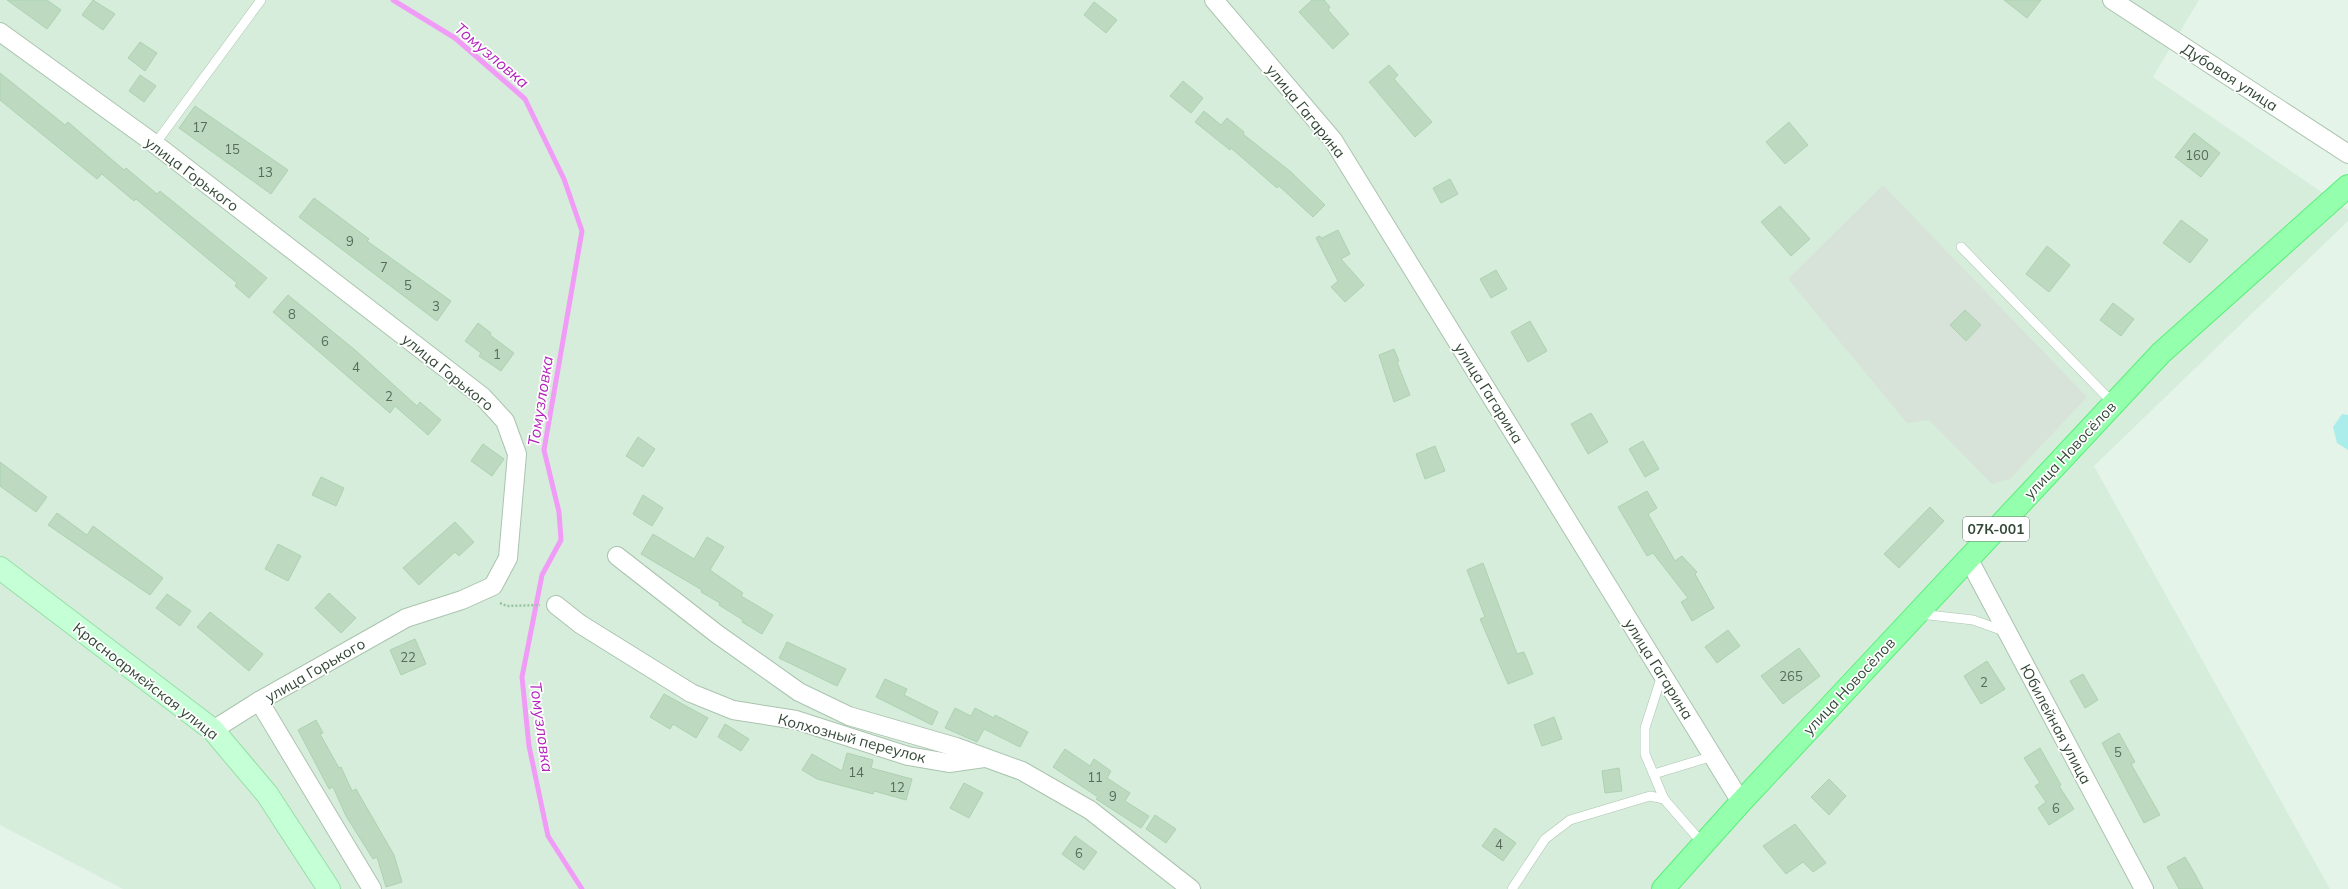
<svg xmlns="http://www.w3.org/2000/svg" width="2348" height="889" viewBox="0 0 2348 889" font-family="Mulish,sans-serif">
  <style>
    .residential { fill: #d7eddb }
    .industrial { fill: #d7e3d8 }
    .green { fill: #aaedea }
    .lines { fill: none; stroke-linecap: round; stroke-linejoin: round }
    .stream { stroke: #f09cf7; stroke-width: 5 }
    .building { fill: #bddac0; stroke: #acd2b1 }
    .service-casing { stroke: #aac4af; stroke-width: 10 }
    .minor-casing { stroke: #aac4af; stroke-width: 20 }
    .secondary-casing { stroke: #95dfa7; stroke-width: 24 }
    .primary-casing { stroke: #59ef7a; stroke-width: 24 }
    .path { stroke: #97c49e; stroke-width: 2.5; stroke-dasharray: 2 2; stroke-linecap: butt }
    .service { stroke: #fff; stroke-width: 9 }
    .minor { stroke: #fff; stroke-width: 18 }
    .secondary { stroke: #c5ffd5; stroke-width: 22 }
    .primary { stroke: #94ffad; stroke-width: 22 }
    .labels { text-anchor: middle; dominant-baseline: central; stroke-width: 3.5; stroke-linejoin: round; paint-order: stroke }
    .number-label { font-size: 13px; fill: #566c59 }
    .shield { fill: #fff; stroke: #717f73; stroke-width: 1 }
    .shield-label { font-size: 14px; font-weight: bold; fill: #344837 }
    .street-label { font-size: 15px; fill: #344837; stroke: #fff }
    .water-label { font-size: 16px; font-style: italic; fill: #b423bd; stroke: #fff }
  </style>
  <rect width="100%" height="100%" fill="#e5f4e9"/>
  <!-- residential -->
  <polygon class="residential" points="0,0 2199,0 2153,77 2348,210 2348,221 2094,466 2330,889 123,889 0,825"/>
  <!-- industrial -->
  <polygon class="industrial" points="1883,185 2087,397 2010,479 1992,484 1929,420 1907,423 1788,279"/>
  <!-- green -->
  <polygon class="green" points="2342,414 2348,415 2348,450 2337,443 2333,427"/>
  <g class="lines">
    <!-- stream -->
    <polyline class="stream" points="393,0 455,38 525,99 564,179 582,231 544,450 559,512 561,540 542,575 522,677 529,746 548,836 582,889"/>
  </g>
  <!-- building -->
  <g class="building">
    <polygon points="7,0 47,0 61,10 47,29"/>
    <polygon points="93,0 115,14 103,30 82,15"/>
    <polygon points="1312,0 1324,0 1330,7 1328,10 1349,34 1333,49 1299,12"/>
    <polygon points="2004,0 2041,0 2027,18"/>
    <polygon points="1094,2 1117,20 1106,33 1084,15"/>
    <polygon points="140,42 157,53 145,71 128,58"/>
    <polygon points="1389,65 1398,75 1394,79 1432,122 1415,137 1369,82"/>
    <polygon points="0,73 65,125 68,122 124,170 126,168 157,194 160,191 267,278 249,298 235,286 237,283 136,199 134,201 102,174 97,179 0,100"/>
    <polygon points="140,75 156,86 144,102 129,91"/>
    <polygon points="1183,81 1203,98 1191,113 1170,96"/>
    <polygon points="195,106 288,170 271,194 179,128"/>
    <polygon points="1204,111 1221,125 1227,118 1244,132 1243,134 1291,172 1325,205 1313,217 1279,186 1277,188 1231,148 1230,150 1195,122"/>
    <polygon points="1789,122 1808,145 1785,164 1766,142"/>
    <polygon points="2194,133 2220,153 2201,177 2175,157"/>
    <polygon points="1450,179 1458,194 1441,203 1433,188"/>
    <polygon points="314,198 369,239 367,241 451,301 437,321 299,217"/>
    <polygon points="1780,206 1810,239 1791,256 1761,222"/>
    <polygon points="2181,220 2208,240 2190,263 2163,243"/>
    <polygon points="1338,230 1350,254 1341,259 1364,285 1345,302 1331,287 1338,281 1316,238 1319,236 1322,238"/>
    <polygon points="2047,246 2070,265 2049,292 2026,274"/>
    <polygon points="1496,270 1507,289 1491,298 1480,279"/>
    <polygon points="288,295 355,350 417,406 420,402 441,420 428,435 395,406 390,413 273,312"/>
    <polygon points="2113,303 2134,319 2121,336 2100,320"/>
    <polygon points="1965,310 1981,325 1966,341 1950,325"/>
    <polygon points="1530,321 1547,351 1528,362 1511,332"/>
    <polygon points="478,323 491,333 490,335 514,353 501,371 479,356 481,353 465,341"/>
    <polygon points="1394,349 1399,361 1397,362 1410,395 1394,402 1379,355"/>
    <polygon points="1591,413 1608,442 1588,454 1571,424"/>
    <polygon points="638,437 655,449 643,467 626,456"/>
    <polygon points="1643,441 1659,469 1645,477 1629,449"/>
    <polygon points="483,444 504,459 492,476 471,461"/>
    <polygon points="1435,446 1445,471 1425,479 1416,454"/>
    <polygon points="0,462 47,497 36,512 0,486"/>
    <polygon points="321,477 344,488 336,506 312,495"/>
    <polygon points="1647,491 1657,508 1648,514 1675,561 1682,556 1697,572 1695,574 1714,608 1692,621 1681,602 1688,598 1653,553 1647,556 1618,507"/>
    <polygon points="643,495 663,508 652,526 633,514"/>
    <polygon points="1930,507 1944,521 1899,568 1884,554"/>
    <polygon points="57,513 87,535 93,526 163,578 150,595 48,525"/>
    <polygon points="455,522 474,542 459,556 455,552 419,585 403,568"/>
    <polygon points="653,534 694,559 707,537 724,547 710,570 743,593 741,596 773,615 762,634 742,622 743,620 719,605 720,603 701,592 702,590 641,554"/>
    <polygon points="278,544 301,556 288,581 265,569"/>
    <polygon points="1483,563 1517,654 1524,652 1533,674 1508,684 1480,619 1485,617 1467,570"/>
    <polygon points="329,593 356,618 341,633 315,608"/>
    <polygon points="167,594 191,611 180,626 156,608"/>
    <polygon points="210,612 263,654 249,671 197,627"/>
    <polygon points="1728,630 1740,646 1717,663 1705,647"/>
    <polygon points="415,639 426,664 401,675 390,650"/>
    <polygon points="787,642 846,669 837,686 779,658"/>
    <polygon points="1799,648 1820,676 1783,704 1761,676"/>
    <polygon points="1987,661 2005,689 1981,704 1964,676"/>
    <polygon points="2083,674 2098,700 2085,708 2070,681"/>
    <polygon points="885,679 907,689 904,695 938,712 932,725 876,697"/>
    <polygon points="664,694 708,718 696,738 673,724 670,729 650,717"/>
    <polygon points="955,708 971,716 975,708 994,718 995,715 1028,732 1020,747 984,729 977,742 945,728"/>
    <polygon points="1554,717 1562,739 1542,746 1534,725"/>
    <polygon points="316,720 323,733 320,734 339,768 341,767 352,791 356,789 394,855 402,882 386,887 377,857 373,859 346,816 333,787 329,789 298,730"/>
    <polygon points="725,724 749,739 741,751 718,737"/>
    <polygon points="2119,733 2135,762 2131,764 2160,815 2144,823 2102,743"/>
    <polygon points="2040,748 2061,785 2059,786 2074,809 2049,825 2038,808 2046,802 2035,786 2040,783 2024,758"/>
    <polygon points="1065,749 1090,766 1094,759 1111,771 1107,778 1130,793 1125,801 1149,816 1141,828 1096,799 1098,797 1053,767"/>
    <polygon points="847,753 873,760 871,768 912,779 906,800 874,791 873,794 817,779 802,770 812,754 842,771"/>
    <polygon points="1619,768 1622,791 1605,793 1602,771"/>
    <polygon points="1829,779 1846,796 1829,815 1811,797"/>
    <polygon points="964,783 983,793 969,818 950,808"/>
    <polygon points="1155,815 1176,829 1166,843 1146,829"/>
    <polygon points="1795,824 1826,863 1813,872 1803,862 1786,874 1763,846"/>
    <polygon points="1495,828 1516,843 1503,861 1482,846"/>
    <polygon points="1075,836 1097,852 1084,870 1062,854"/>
    <polygon points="2185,857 2195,874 2203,889 2179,889 2167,867"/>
  </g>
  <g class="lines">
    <!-- service casing -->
    <g class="service-casing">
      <g id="service">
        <polyline points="155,144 261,0"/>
        <polyline points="1961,247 2114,404"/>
        <polyline points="1920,614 1973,620 2007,632"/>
        <polyline points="1662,675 1645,728 1645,754 1664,799"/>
        <polyline points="1654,774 1713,756"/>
        <polyline points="1512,889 1545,839 1570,820 1650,796 1664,799 1703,844"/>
      </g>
    </g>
    <!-- minor casing -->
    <g class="minor-casing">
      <g id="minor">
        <polyline points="1214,0 1333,140 1741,802"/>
        <polyline points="2112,0 2348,154"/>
        <polyline points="0,32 155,144 483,397 505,421 517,454 508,558 493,586 462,600 406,618 259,701 213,730"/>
        <polyline points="617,556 717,634 799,692 849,716 956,747 1022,771 1090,810 1191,889"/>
        <polyline points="1968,558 2144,889"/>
        <polyline points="556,605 580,624 691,693 733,710 796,720 908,756 949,763 984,758"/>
        <polyline points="259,701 372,889"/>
      </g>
    </g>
    <!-- secondary casing -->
    <g class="secondary-casing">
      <polyline id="secondary" points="0,568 213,730 267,794 329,889"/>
    </g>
    <!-- primary casing -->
    <g class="primary-casing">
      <polyline id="primary" points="1663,889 1741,802 2161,353 2348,186"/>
    </g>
    <!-- path -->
    <polyline class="path" points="500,603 507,606 540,605"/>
    <!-- service -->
    <use href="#service" class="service"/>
    <!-- minor -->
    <use href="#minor" class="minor"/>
    <!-- secondary -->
    <use href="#secondary" class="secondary"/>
    <!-- primary -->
    <use href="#primary" class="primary"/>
  </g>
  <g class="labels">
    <!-- number labels -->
    <g class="number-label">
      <text x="200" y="127">17</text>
      <text x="232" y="149">15</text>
      <text x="2197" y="155">160</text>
      <text x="265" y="172">13</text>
      <text x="350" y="241">9</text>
      <text x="384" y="267">7</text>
      <text x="408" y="285">5</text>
      <text x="436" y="306">3</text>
      <text x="292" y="314">8</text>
      <text x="325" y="341">6</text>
      <text x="497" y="354">1</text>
      <text x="356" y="367">4</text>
      <text x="389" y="396">2</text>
      <text x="408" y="657">22</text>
      <text x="1791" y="676">265</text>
      <text x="1984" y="682">2</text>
      <text x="2118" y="752">5</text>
      <text x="856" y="772">14</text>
      <text x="1095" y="777">11</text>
      <text x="897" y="787">12</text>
      <text x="1113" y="796">9</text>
      <text x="2056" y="808">6</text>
      <text x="1499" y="844">4</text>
      <text x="1079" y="853">6</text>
    </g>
    <!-- shield labels -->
    <rect class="shield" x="1963" y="517" width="66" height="24" rx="3"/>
    <g class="shield-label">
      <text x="1996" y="529">07К-001</text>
    </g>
    <!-- street labels -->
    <g class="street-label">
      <text transform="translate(2230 77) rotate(33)">Дубовая улица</text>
      <text transform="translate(1306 111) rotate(51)">улица Гагарина</text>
      <text transform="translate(192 174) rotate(37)">улица Горького</text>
      <text transform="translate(448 372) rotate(39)">улица Горького</text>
      <text transform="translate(1489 393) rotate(58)">улица Гагарина</text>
      <text transform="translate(2070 450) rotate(-47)">улица Новосёлов</text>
      <text transform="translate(1659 669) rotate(58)">улица Гагарина</text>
      <text transform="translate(315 670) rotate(-30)">улица Горького</text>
      <text transform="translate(146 681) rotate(38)">Красноармейская улица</text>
      <text transform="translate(1849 686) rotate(-47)">улица Новосёлов</text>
      <text transform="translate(2056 724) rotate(62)">Юбилейная улица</text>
      <text transform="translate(852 738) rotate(15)">Колхозный переулок</text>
    </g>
    <!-- water labels -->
    <g class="water-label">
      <text transform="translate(492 55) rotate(40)">Томузловка</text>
      <text transform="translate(540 401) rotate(-81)">Томузловка</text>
      <text transform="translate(542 727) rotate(82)">Томузловка</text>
    </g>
  </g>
</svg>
